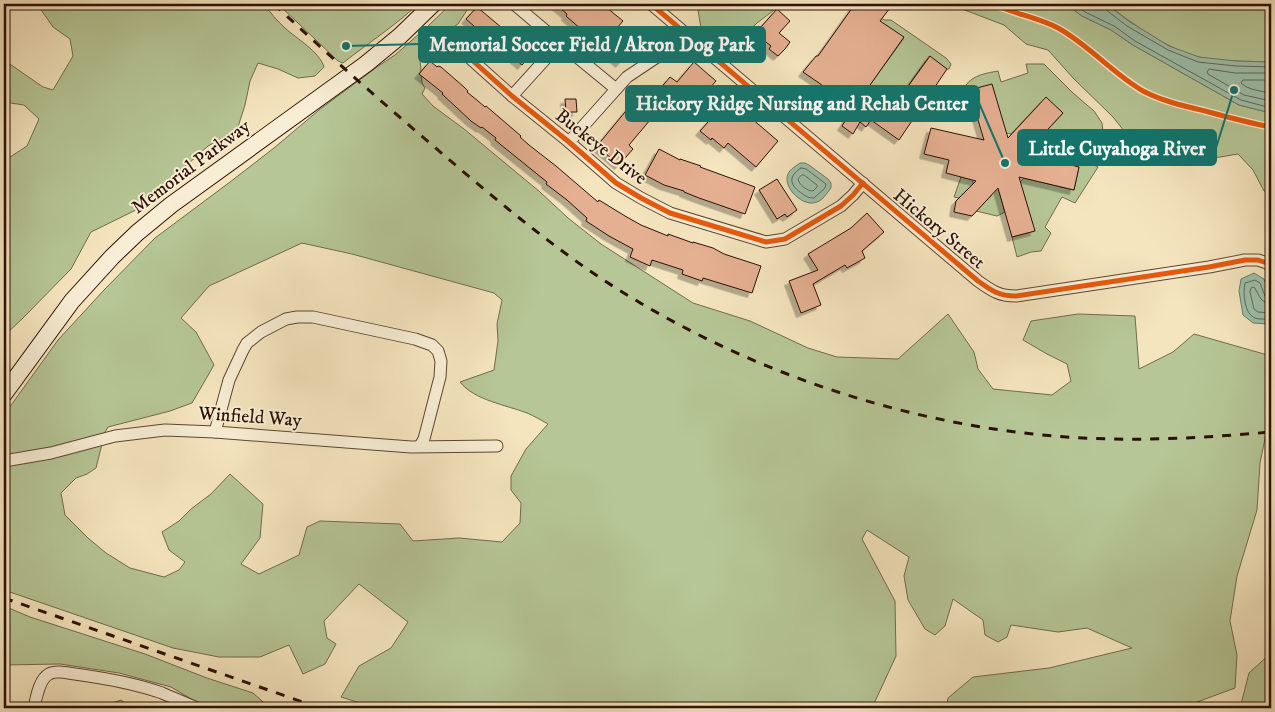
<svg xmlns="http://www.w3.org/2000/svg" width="1275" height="712" viewBox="0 0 1275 712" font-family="'IM FELL DW Pica',serif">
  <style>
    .green { fill: #b6c696; stroke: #716b4e; fill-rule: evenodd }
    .water { fill: #9dc0ab; stroke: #707a69 }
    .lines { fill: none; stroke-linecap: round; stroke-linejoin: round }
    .shore { stroke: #646858; stroke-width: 1 }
    .building { fill: #e5b092; stroke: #2c1005; filter: url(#shadow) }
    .street-casing { stroke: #5e4533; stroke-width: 13 }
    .secondary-casing { stroke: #2c1005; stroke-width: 18 }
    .street { stroke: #f8eed5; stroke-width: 11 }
    .secondary { stroke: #f8eed5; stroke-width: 16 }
    .rail { stroke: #2c1005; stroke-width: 3; stroke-dasharray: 9 9; stroke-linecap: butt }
    .quiet { stroke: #00873e; stroke-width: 4; stroke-dasharray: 8 4; stroke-linecap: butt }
    .cycleway-casing { stroke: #f8eed5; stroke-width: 8 }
    .cycleway { stroke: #e8590c; stroke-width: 5 }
    .labels { text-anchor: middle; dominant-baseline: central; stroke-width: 4; stroke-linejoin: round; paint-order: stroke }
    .street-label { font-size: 19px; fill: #2c1005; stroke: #f8eed5 }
    .leader { fill: none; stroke: #0f766e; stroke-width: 2 }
    .callout-dot { fill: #0f766e; stroke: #f8eed5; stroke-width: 2 }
    .callout { fill: #0f766e; stroke: #0f766e; stroke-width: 2 }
    .callout-label { font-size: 20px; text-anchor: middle; font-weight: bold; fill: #fff }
  </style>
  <defs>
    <filter id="shadow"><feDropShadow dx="-4.5" dy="4.5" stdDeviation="0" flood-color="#0004"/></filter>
  </defs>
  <rect width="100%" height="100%" fill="#f5e5be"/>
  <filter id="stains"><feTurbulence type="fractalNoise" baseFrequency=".004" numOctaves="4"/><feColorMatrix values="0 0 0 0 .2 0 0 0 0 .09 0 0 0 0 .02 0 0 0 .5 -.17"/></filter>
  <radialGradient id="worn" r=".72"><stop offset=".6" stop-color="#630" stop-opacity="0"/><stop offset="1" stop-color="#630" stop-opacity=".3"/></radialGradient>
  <!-- green -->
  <g class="green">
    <path d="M37,4H264C270,12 277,21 285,28C297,39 319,51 324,67L315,76L298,78L278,69L258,63L250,81L245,105L237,130L208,146L138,209L91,232L71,269L23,318L4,336V161L27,146L39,119L24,105L4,102V60L43,87L53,90L73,56L70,39L53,27Z"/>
    <path d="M278,4H418C395,26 368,43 343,63L338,61Z"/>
    <path d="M451,4H471L458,24L431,43L420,59L422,83L425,88L422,94L433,106L464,129L540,192L568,218L601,244L693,303L750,321L808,348L837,357L898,359L948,314L974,352L978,369L993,389L1052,395L1071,381L1067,364L1047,354L1023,340L1031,321L1078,314L1135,316L1139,369L1173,352L1194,334L1271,356V419H1269L1260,463L1257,510L1237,576L1230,621L1237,655L1235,688L1189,705L1161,708H946L948,698L973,677L1049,668L1132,648L1087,628L1058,632L1011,625L1007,637L998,642L985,635L983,620L953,599L945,626L935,635L925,629L908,600L904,576L909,557L867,530L862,539L895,601L896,656L872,708H376L341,697L359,666L391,648L408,622L359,584L324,621L327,638L336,644L325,664L303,674L289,645L260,657H219L173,648L4,590V415L58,340L104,290L155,238L230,182L274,148L319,110L377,67L395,55L427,27ZM302,243L352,254L494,293L502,300L497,324L498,341L494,370L460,382C474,400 506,405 527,413C534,416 541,420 548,424L526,449L511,476V490L521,503L520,523L502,542L459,538L413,541L400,524L320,521L307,527L299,555L259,574L241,564L260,538L263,504L230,474L211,494L191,509L179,521L162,532L169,550L185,562L179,570L164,577L130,568L106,553L88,538L65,515L61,493L76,478L87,474L96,468L105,432L108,427L170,411L192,403L214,365L196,332L181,318L209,286Z"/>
    <polygon points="697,4 782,4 757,23 729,50 722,42 712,38 701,28"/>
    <polygon points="949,4 1066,4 1082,16 1111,30 1133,45 1239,105 1271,113 1271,193 1264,191 1253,170 1238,154 1214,158 1181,152 1163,137 1140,138 1128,136 1113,117 1074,79 1048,50 1026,44 1004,25"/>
    <path d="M1106,4H1271V62C1249,61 1220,62 1199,57C1164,48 1134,24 1106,4Z"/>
    <polygon points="877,14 884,20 891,20 946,58 951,64 949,69 947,69 929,56 896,103 870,85 904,38 886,25 845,83"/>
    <path d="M1026,64H1044L1073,93L1094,111L1102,123L1104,139L1090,163L1098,167L1075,203L1062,197L1045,227L1051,233L1041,251L1031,252L1017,257L1012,237L1034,231L1020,182L1024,178L1074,190L1079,167L1055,160C1058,148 1054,140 1046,131L1063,113L1046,98L1011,134L1006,133L969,90H967L966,85C973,75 987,73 998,71L1001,82L1028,73Z"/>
    <polygon points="981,173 972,182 974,183 959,198 954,197 961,177 967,178"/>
    <polygon points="993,183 998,188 1005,212 997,216 976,211 991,196"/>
    <polygon points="4,606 30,617 145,654 207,678 253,693 270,708 213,708 200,704 171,687 119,673 60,664 4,665"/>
    <polygon points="1271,653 1271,708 1240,708 1249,673"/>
    <polygon points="121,700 132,708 103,708 103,706"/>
  </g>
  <!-- water -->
  <g class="water">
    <polygon points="1066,4 1106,4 1130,22 1169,46 1199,57 1236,61 1271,62 1271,113 1239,105 1133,45 1111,30 1082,16"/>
    <path d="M800,163H805L809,165L828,179L831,183V188C827,193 823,200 817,202C804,208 782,188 788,174C790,169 796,166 800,163Z"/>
    <polygon points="1254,273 1264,279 1271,298 1271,327 1268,324 1253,323 1243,315 1239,291 1241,279"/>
  </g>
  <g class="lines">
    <!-- shore -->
    <g class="shore">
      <polyline points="1074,4 1085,12 1114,26 1135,41 1241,100 1271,108"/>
      <polyline points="1104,4 1105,9 1127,26 1168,50 1198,62 1236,66 1271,67"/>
      <polyline points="1271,73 1235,73 1209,69 1207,72 1208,74 1244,95 1271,101"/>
      <path d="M1271,80H1243L1241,83C1248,90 1261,91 1271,93"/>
      <path d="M801,168L806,169L826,184L825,188L814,198C809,198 807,197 803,194C790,186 787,177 801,168Z"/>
      <path d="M802,175H804L817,185V187L813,191C807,191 799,185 798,179Z"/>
      <path d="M1271,298L1265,296L1260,283L1255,280L1245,283C1243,293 1244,314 1255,318C1259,320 1266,318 1271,320"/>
      <path d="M1271,304C1261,303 1259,296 1255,288L1253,287L1251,288L1250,292L1254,309L1258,312L1271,313"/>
    </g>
  </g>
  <!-- building -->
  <g class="building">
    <polygon points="555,4 597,4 604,9 606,7 623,21 617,28 636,44 620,63 566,16 567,14"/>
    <polygon points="855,4 893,4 880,21 904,37 870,85 896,103 930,56 947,69 899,140 871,120 866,127 860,122 853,134 842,126 849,115 843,110 848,103 803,72 816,56 818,56"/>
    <polygon points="477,7 532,53 522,65 513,57 512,58 502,51 466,19"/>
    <polygon points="777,9 790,21 779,33 790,42 785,49 778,56 769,49 771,46 756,34 760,28"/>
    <polygon points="430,61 437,67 438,66 441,67 464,87 468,91 467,92 478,101 485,107 486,106 521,136 520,137 529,145 556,166 598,202 599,200 625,216 641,225 668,236 668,234 693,243 693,242 713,248 724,254 761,266 752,293 703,278 702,281 682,274 683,270 652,260 650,266 630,257 633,249 609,236 586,221 587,218 567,200 546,184 547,182 495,140 496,138 482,127 481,128 471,121 442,94 443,93 419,74"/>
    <polygon points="694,62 716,81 702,97 696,91 678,112 666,101 629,145 633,149 619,165 597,146 644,89 653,97 670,77 677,82"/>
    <polygon points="992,84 1008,138 1046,97 1063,113 1025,154 1079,167 1074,190 1019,177 1035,231 1012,237 998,188 972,216 954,212 956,201 976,181 946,173 949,160 924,154 931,128 984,140 969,90"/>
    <polygon points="733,94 754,113 751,118 778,141 756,167 728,143 724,148 712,138 711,140 700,131"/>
    <polygon points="565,99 576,99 577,112 566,112"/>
    <polygon points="659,149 680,160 680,159 701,166 700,167 755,187 745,214 699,198 684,192 684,191 664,185 645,175"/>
    <polygon points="777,179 797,210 787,217 785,214 777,219 759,190"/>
    <polygon points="867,213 884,232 862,251 865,258 847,268 845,265 813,284 821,305 801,313 789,281 818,270 808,254 851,228"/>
  </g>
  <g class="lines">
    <!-- street casing -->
    <g class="street-casing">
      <g id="street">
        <polyline points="514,4 560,43 616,89"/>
        <path d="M651,4L978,281C992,291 999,296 1016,296L1209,267L1245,260H1258L1267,263L1271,267"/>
        <polyline points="444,35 512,96 569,142 616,183 641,198 670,213 766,242 785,239 841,206 853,195 863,183"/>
        <polyline points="512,96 560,43"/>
        <polyline points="569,142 627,77 669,49 686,34"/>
        <polyline points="215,432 229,380 243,350 247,343 261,332 286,319 297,317 313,317 415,339 432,345 438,351 441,361 440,377 424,439 420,446"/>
        <polyline points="4,461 51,453 115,436 165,430 215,432 411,447 497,446"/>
        <path d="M34,708C36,699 39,679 49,674C56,670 67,673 75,674C104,678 134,683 162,693C174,698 185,703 197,708"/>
      </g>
    </g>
    <!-- secondary casing -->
    <g class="secondary-casing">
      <polyline id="secondary" points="4,394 72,301 112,257 137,233 171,205 366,64 400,36 433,4"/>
    </g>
    <!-- street -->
    <use href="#street" class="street"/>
    <!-- secondary -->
    <use href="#secondary" class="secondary"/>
    <!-- rail -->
    <g class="rail">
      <path d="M274,4C325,52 377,98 431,144C482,188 534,232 590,271C721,360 876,417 1033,434C1113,443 1192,439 1271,432"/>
      <polyline points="4,598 320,708"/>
    </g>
    <!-- quiet -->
    <polyline class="quiet" points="323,4 325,5 341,4"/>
    <!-- cycleway casing -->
    <g class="cycleway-casing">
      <g id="cycleway">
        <path d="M651,4L978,281C992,291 999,296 1016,296L1209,267L1245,260H1258L1267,263L1271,267"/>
        <path d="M994,4C1014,14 1037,17 1058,28C1089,45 1112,73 1143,91C1162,101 1184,106 1205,111C1227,117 1249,123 1271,127"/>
        <polyline points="444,35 512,96 569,142 616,183 641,198 670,213 766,242 785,239 841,206 853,195 863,183"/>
      </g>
    </g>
    <!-- cycleway -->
    <use href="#cycleway" class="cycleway"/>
  </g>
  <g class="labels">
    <!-- street labels -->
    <g class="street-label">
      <text transform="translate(601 147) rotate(38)">Buckeye Drive</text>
      <text transform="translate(191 167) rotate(-37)">Memorial Parkway</text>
      <text transform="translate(939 229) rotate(40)">Hickory Street</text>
      <text transform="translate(250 417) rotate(4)">Winfield Way</text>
    </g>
  </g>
  <!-- callouts -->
  <path class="leader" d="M346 46L419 44M1005 163L979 103M1234 90L1216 148"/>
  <g class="callout-dot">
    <circle cx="346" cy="46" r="5"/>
    <circle cx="1005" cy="163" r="5"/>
    <circle cx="1234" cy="90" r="5"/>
  </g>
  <g class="callout">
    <rect x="419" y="27" width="346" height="35" rx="5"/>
    <rect x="626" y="86" width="353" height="35" rx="5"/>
    <rect x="1018" y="130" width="198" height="35" rx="5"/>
  </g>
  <g class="callout-label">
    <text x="592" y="51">Memorial Soccer Field / Akron Dog Park</text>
    <text x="802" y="110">Hickory Ridge Nursing and Rehab Center</text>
    <text x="1117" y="155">Little Cuyahoga River</text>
  </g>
  <!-- margin -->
  <rect width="1275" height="712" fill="none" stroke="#f5e5be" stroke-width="20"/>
  <rect x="5" y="5" width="1265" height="702" fill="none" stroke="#2c1005" stroke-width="2.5"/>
  <rect x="10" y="10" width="1255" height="692" fill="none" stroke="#2c1005"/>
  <rect width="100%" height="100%" filter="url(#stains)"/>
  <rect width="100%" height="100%" fill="url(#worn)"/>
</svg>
